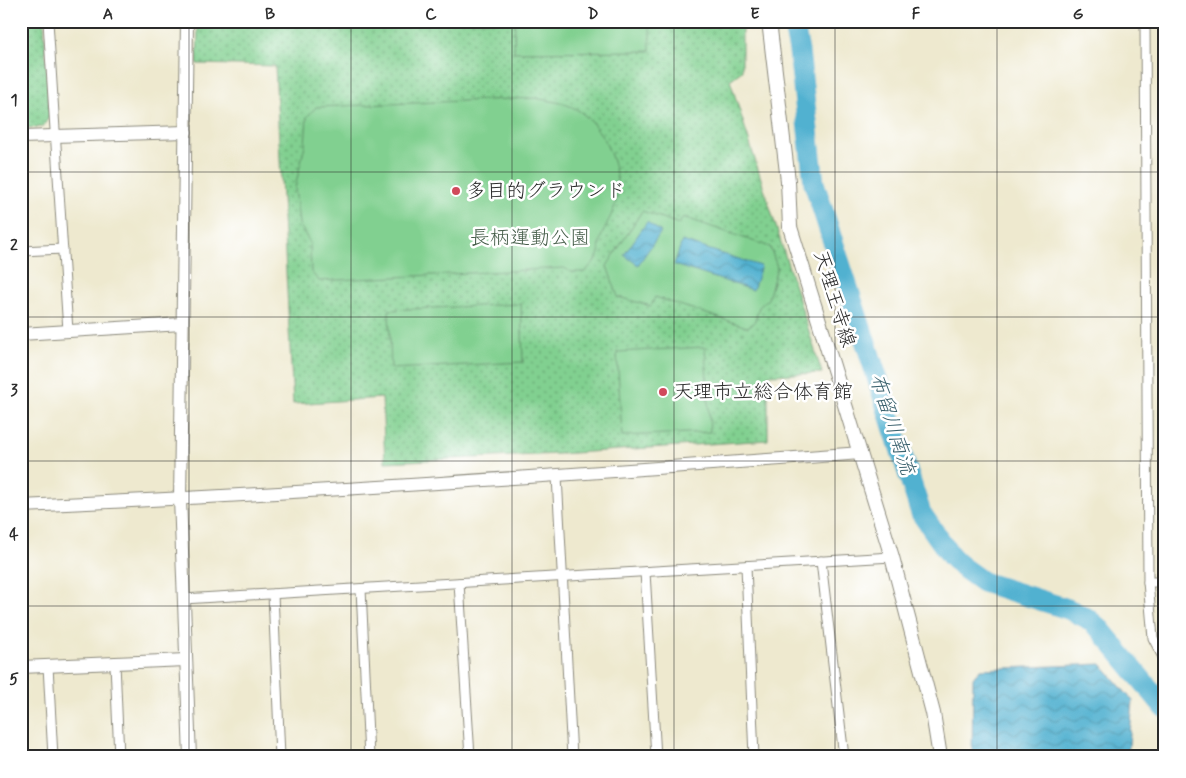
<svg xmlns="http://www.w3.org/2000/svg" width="1186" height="778" viewBox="0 0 1186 778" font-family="Mynerve,'Klee One',sans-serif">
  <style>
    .park { fill: url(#park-dots); stroke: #567e5e }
    .garden { fill: #81d090; stroke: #567e5e }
    .water { fill: url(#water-waves); stroke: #3e6e7e }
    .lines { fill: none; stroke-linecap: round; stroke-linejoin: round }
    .river { stroke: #51b1d0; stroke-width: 21 }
    .street-casing { stroke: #8c8a7d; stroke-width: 11 }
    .secondary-casing { stroke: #8c8a7d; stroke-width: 14 }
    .primary-casing { stroke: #8c8a7d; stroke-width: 16 }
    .street { stroke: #fff; stroke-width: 9 }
    .secondary { stroke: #fff; stroke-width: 12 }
    .primary { stroke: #fff; stroke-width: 14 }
    .grid { fill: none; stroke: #2b2b2b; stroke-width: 1; stroke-opacity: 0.55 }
    .poi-dot { fill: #d1495b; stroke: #fff; stroke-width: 2 }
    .labels { text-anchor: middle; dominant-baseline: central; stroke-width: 5; stroke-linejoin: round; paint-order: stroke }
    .poi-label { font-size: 20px; fill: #2b2b2b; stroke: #fff; text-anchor: start }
    .park-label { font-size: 20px; fill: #455d49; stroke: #fff }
    .street-label { font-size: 20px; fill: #2b2b2b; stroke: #fff }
    .water-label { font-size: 21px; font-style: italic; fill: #3a616d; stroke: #fff }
    .neatline { fill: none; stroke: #2b2b2b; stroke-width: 2 }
    .grid-label { font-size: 16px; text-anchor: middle; font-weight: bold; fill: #2b2b2b }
  </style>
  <defs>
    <pattern id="park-dots" width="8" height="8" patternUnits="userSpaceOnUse" patternTransform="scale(1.25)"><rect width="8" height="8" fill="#81d090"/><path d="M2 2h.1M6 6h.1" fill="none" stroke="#6aa976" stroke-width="1.8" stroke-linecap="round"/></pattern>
    <pattern id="water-waves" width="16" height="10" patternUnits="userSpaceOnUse" patternTransform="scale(1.25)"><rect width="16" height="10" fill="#51b1d0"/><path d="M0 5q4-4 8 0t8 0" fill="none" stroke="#4390a9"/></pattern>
  </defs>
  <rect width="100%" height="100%" fill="#fff"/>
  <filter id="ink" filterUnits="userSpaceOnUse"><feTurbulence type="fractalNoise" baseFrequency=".02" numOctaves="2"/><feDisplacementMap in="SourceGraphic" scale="10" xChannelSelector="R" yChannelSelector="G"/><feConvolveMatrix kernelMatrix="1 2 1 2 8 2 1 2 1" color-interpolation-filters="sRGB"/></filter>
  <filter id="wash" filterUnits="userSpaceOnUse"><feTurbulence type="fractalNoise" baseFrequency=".0096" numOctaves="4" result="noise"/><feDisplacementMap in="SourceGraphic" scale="20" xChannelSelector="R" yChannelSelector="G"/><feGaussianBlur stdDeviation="1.12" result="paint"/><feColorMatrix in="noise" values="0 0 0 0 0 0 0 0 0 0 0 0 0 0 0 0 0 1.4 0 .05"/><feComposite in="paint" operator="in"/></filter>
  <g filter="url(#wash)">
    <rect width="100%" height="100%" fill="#eee9cf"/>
    <!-- park -->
    <g class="park">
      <polygon points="21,21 44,21 49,117 43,127 21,128"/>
      <polygon points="198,21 742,21 742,71 730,80 822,373 768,375 768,440 559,454 385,462 382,398 293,404 275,66 197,64"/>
    </g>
    <!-- garden -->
    <g class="garden">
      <polygon points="515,21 650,21 650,51 514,52"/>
      <path d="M535,98C549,101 564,102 576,109C602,124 620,166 617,195C616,210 607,221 602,235C599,241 600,247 599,253C597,260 589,267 585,272H571L564,268L319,281L311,272L310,243L299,224L295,188L305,145L307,117L316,107Z"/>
      <polygon points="642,211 679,224 683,217 770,247 777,267 768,299 759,307 754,323 747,327 655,297 651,306 618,297 607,266"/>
      <polygon points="521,304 523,362 391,369 389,310"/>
      <polygon points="705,347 710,432 622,436 617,352"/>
    </g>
    <!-- water -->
    <g class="water">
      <polygon points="647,222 661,232 638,265 624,255"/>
      <polygon points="682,241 761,266 753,290 674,265"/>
      <polygon points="1101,664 1133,701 1128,757 972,757 973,678 980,669"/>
    </g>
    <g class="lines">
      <!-- river -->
      <polyline class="river" points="793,21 799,51 814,183 921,513 951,556 962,567 983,582 1068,609 1087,618 1100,629 1165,708"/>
    </g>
  </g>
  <g filter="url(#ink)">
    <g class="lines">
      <!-- street casing -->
      <g class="street-casing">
        <g id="street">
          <polyline points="48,21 68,331"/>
          <polyline points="1145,21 1148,582 1153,638 1165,661"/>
          <polyline points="21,251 63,249"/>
          <polyline points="557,476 572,757"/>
          <polyline points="821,561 844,757"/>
          <polyline points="746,566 754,757"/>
          <polyline points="645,572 656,757"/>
          <polyline points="1148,582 1165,582"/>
          <polyline points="459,583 470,757"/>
          <polyline points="361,589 369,757"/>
          <polyline points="273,594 280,757"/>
          <polyline points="183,599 892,557"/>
          <polyline points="115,663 119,757"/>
          <polyline points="48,666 53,757"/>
        </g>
      </g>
      <!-- secondary casing -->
      <g class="secondary-casing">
        <g id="secondary">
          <polyline points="187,21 180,499 190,757"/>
          <polyline points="21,137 186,132"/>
          <polyline points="21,334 182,324"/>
          <path d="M21,506C302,494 581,474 861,453"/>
          <polyline points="21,667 186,660"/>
        </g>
      </g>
      <!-- primary casing -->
      <g class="primary-casing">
        <polyline id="primary" points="769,21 788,181 790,227 892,557 933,713 940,757"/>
      </g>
      <!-- street -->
      <use href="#street" class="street"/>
      <!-- secondary -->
      <use href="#secondary" class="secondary"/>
      <!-- primary -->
      <use href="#primary" class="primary"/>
    </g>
  </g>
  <!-- grid -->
  <path class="grid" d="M189,21V757M351,21V757M512,21V757M674,21V757M835,21V757M997,21V757M21,172H1165M21,317H1165M21,461H1165M21,606H1165"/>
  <!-- markers -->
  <g class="poi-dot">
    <circle cx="456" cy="191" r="5"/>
    <circle cx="663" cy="392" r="5"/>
  </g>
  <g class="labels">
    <!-- poi labels -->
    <g class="poi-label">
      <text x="466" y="191">多目的グラウンド</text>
      <text x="673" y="392">天理市立総合体育館</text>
    </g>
    <!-- park labels -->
    <g class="park-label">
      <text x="530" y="238">長柄運動公園</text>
    </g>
    <!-- street labels -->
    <g class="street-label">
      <text transform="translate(834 299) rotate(73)">天理王寺線</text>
    </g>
    <!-- water labels -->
    <g class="water-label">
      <text transform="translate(892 424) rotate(72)">布留川南流</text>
    </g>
  </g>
  <!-- margin -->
  <rect width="1186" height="778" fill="none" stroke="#fff" stroke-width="55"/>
  <rect x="28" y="28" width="1130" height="722" class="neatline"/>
  <g class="grid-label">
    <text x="108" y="19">A</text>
    <text x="270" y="19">B</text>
    <text x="431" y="19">C</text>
    <text x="593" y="19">D</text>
    <text x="755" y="19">E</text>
    <text x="916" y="19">F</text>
    <text x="1078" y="19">G</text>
    <text x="14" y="105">1</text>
    <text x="14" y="250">2</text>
    <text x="14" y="395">3</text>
    <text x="14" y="539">4</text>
    <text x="14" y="684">5</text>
  </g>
</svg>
